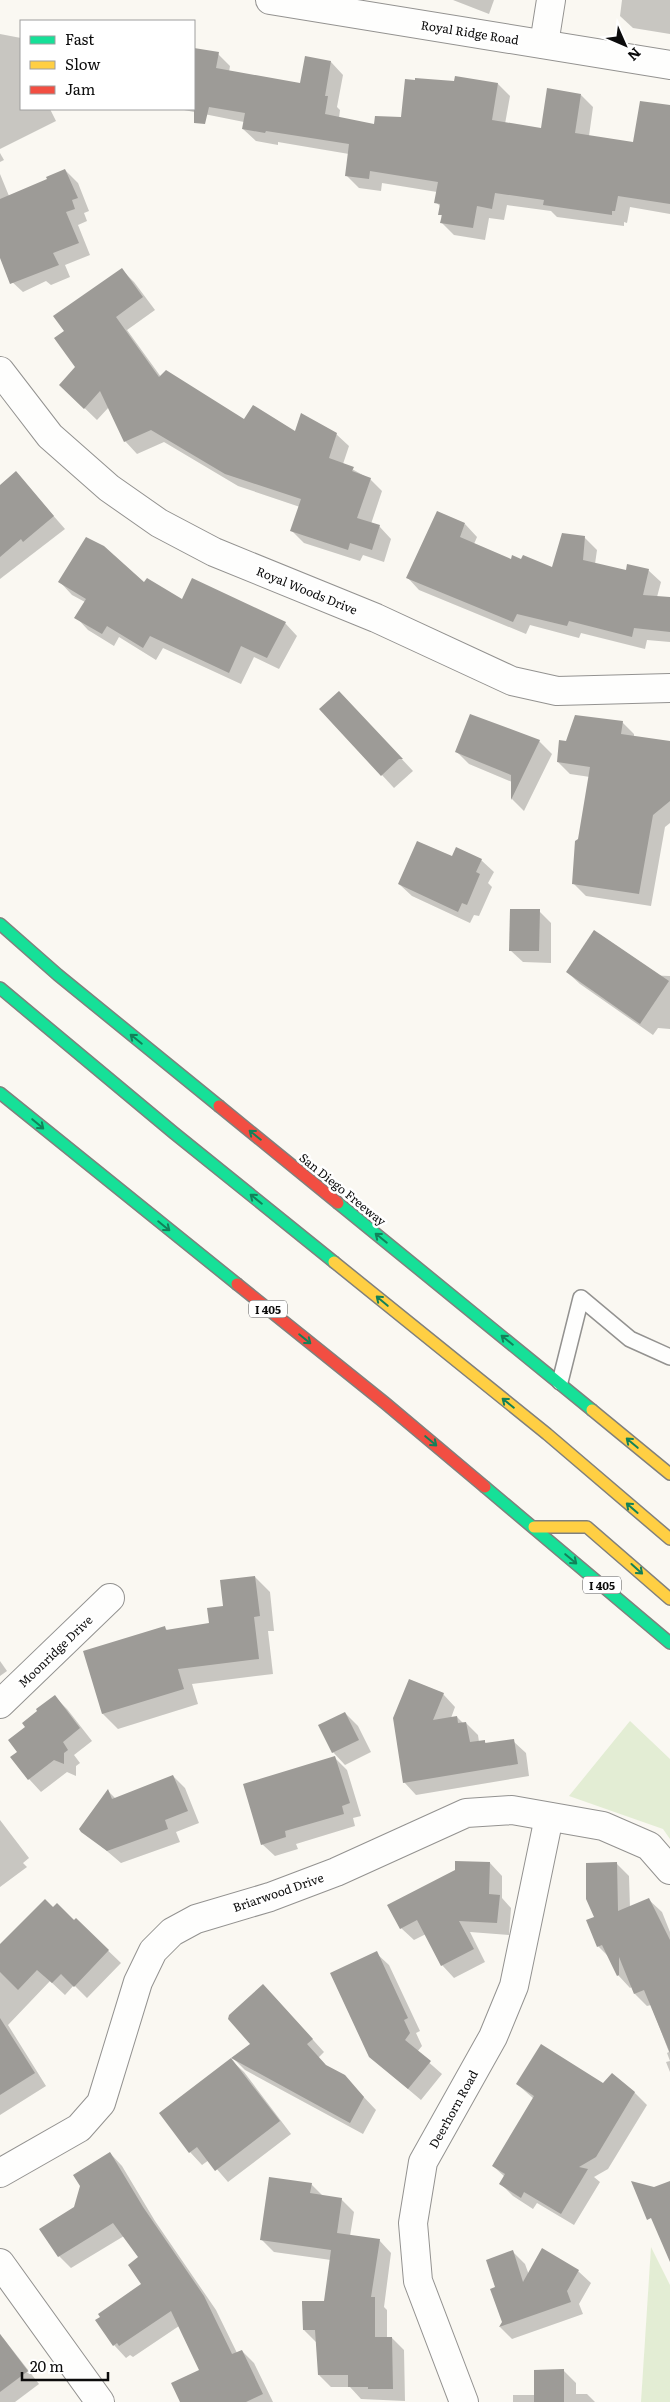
<svg xmlns="http://www.w3.org/2000/svg" width="670" height="2402" viewBox="0 0 670 2402" font-family="Literata,serif">
  <style>
    .green { fill: #e3edd4 }
    .shadow { fill: #0003 }
    .building { fill: #9d9b97 }
    .lines { fill: none; stroke-linecap: round; stroke-linejoin: round }
    .lane-casing { stroke: #939290; stroke-width: 18 }
    .street-casing { stroke: #939290; stroke-width: 30 }
    .fast-casing { stroke: #80807d; stroke-width: 14 }
    .slow-casing { stroke: #80807d; stroke-width: 14 }
    .jam-casing { stroke: #80807d; stroke-width: 14 }
    .lane { stroke: #fefefd; stroke-width: 15 }
    .street { stroke: #fefefd; stroke-width: 28 }
    .fast { stroke: #16e098; stroke-width: 11 }
    .slow { stroke: #ffcf43; stroke-width: 11 }
    .jam { stroke: #f24e42; stroke-width: 11 }
    .oneway { stroke: #128159 }
    .labels { text-anchor: middle; dominant-baseline: central; stroke-width: 5; stroke-linejoin: round; paint-order: stroke }
    .shield { fill: #fff; stroke: #555; stroke-width: 1 }
    .shield-label { font-size: 11px; font-weight: bold; fill: #0c0c0c }
    .street-label { font-size: 12px; fill: #0c0c0c; stroke: #fff }
  </style>
  <rect width="100%" height="100%" fill="#faf8f2"/>
  <!-- green -->
  <g class="green">
    <polygon points="630,1721 670,1759 670,1839 663,1829 569,1796"/>
    <polygon points="651,2247 670,2285 670,2402 641,2402"/>
  </g>
  <!-- shadow -->
  <g class="shadow">
    <polygon points="453,0 494,0 489,14"/>
    <polygon points="622,0 670,0 670,34 633,28 620,16"/>
    <polygon points="0,34 21,38 21,109 50,109 56,121 0,149"/>
    <polygon points="194,49 218,54 230,66 229,72 301,84 331,62 343,75 337,107 340,110 339,118 376,125 402,119 498,84 510,96 505,124 542,130 581,95 593,107 589,136 634,143 670,107 670,214 630,207 627,223 624,222 624,226 557,217 551,211 507,205 504,220 489,218 485,240 454,235 442,223 441,207 436,202 437,192 382,183 381,191 359,188 346,175 349,154 278,142 278,145 256,141 243,129 244,122 179,109 194,109"/>
    <polygon points="0,153 4,160 0,162"/>
    <polygon points="65,170 78,183 89,211 84,213 87,221 78,225 90,255 65,265 70,277 51,285 46,281 23,292 10,280 0,255 0,174 9,196 48,180"/>
    <polygon points="122,270 134,282 155,310 127,330 161,377 245,421 296,433 336,434 349,446 343,464 370,479 382,491 371,524 379,526 391,539 384,562 363,555 360,561 304,543 292,531 300,507 238,486 164,442 137,454 125,441 109,407 97,420 73,397 77,367 65,331"/>
    <polygon points="16,473 65,529 0,579 0,487"/>
    <polygon points="465,524 477,537 474,544 512,560 553,569 584,537 597,550 595,564 626,571 648,570 661,582 657,597 670,599 670,642 647,640 645,649 581,633 579,638 530,625 526,634 419,590 407,577"/>
    <polygon points="60,582 145,584 182,601 285,623 297,636 279,669 254,657 241,684 163,648 156,660 119,637 114,646 88,630 76,617 85,602 72,595"/>
    <polygon points="351,705 413,771 394,788 321,709"/>
    <polygon points="622,722 634,734 634,737 670,742 670,823 665,827 651,906 586,896 573,883 590,777 570,774 558,762 567,742"/>
    <polygon points="539,741 552,754 524,811 512,799 512,782 469,764 457,752"/>
    <polygon points="453,858 481,860 494,872 488,883 492,887 479,916 474,915 470,923 412,896 399,884"/>
    <polygon points="539,911 551,923 551,963 523,962 510,950"/>
    <polygon points="567,972 670,976 670,1029 658,1028 653,1035 580,984"/>
    <polygon points="255,1577 270,1592 274,1631 268,1631 273,1674 192,1684 198,1704 118,1729 103,1714 85,1652 164,1627 168,1631 210,1624"/>
    <polygon points="0,1661 7,1671 0,1676"/>
    <polygon points="443,1694 455,1707 451,1718 457,1717 463,1723 466,1723 478,1735 479,1742 484,1741 487,1744 513,1741 526,1753 529,1776 416,1795 404,1782"/>
    <polygon points="55,1697 67,1709 92,1741 74,1755 80,1763 76,1766 76,1776 67,1772 41,1792 29,1779 19,1752 27,1728"/>
    <polygon points="345,1713 358,1726 371,1752 345,1765 333,1752"/>
    <polygon points="335,1758 347,1770 361,1816 353,1818 355,1826 296,1844 298,1849 275,1856 262,1844"/>
    <polygon points="173,1776 185,1788 199,1823 176,1832 180,1842 121,1863 81,1829 108,1791 116,1799"/>
    <polygon points="0,1820 29,1858 23,1863 27,1867 0,1887"/>
    <polygon points="490,1863 502,1876 502,1898 511,1908 509,1935 470,1932 485,1962 454,1978 442,1965 426,1934 414,1940 401,1928"/>
    <polygon points="617,1864 629,1876 630,1908 649,1900 662,1912 670,1932 670,2072 666,2062 670,2061 667,2053 669,2052 651,2005 647,2006 635,1994 632,1987 630,1988 618,1975 610,1958 598,1946 595,1918"/>
    <polygon points="53,1909 74,1922 76,1920 121,1963 87,1998 74,1985 65,1995 50,1981 8,2025 46,2086 0,2115 0,1946"/>
    <polygon points="376,1953 389,1965 420,2031 416,2033 422,2046 417,2052 442,2074 421,2100 370,2057"/>
    <polygon points="275,1998 324,2052 318,2058 327,2067 344,2076 376,2110 363,2134 245,2070 233,2058 252,2044"/>
    <polygon points="231,2060 244,2072 291,2134 228,2182 209,2160 202,2165 190,2152 160,2113"/>
    <polygon points="517,2084 603,2085 634,2092 647,2105 608,2169 594,2177 600,2182 574,2225 537,2203 533,2209 513,2196 501,2184 505,2177 493,2166 534,2099"/>
    <polygon points="110,2153 122,2166 155,2221 216,2310 237,2353 242,2351 254,2363 273,2402 181,2402 201,2371 179,2326 133,2357 130,2355 126,2358 114,2345 143,2285 140,2258 124,2236 71,2268 59,2256 76,2208"/>
    <polygon points="311,2184 324,2197 341,2199 354,2212 350,2236 379,2240 391,2253 384,2307 387,2310 387,2338 392,2338 404,2350 405,2401 361,2399 350,2387 331,2387 319,2375 317,2343 304,2330 325,2302 331,2260 274,2252 261,2239"/>
    <polygon points="513,2252 525,2264 529,2275 578,2271 591,2283 579,2304 583,2314 512,2339 500,2327 503,2322 497,2288"/>
    <polygon points="0,2334 39,2384 15,2402 0,2402"/>
    <polygon points="564,2371 576,2383 576,2394 587,2394 595,2402 513,2402 513,2395 535,2395"/>
  </g>
  <!-- building -->
  <g class="building">
    <polygon points="194,48 219,52 216,68 300,83 305,56 331,61 325,96 328,96 325,114 374,124 375,116 401,117 405,79 415,80 415,78 454,81 455,76 498,83 492,120 541,128 547,88 581,94 575,133 633,142 640,101 670,105 670,204 618,196 615,211 612,211 612,215 543,205 544,200 495,193 492,209 477,206 473,228 440,223 442,215 438,215 440,204 434,203 438,182 370,171 369,179 345,176 349,144 266,131 265,133 242,129 245,113 209,107 205,124 194,123"/>
    <polygon points="65,169 78,198 72,200 75,209 66,212 79,243 53,253 59,265 10,284 0,258 0,199 47,179 46,177"/>
    <polygon points="122,268 143,297 116,317 159,377 166,370 244,419 253,405 295,431 301,413 337,433 329,458 354,467 352,471 371,478 357,518 380,525 372,550 350,543 348,550 290,531 301,499 225,474 151,430 124,442 100,391 84,409 59,385 75,367 54,338 64,331 53,316"/>
    <polygon points="16,471 54,516 23,542 21,539 0,557 0,485"/>
    <polygon points="437,511 465,523 460,537 511,559 512,555 521,559 523,555 552,567 562,533 585,536 583,560 626,570 627,564 649,569 643,595 670,597 670,632 634,628 632,637 569,621 567,626 517,614 513,622 406,578"/>
    <polygon points="86,537 104,546 144,582 147,578 182,599 192,578 286,622 267,658 241,646 229,673 150,636 143,648 107,626 102,634 74,618 86,599 58,582"/>
    <polygon points="339,691 403,759 399,759 381,776 319,709"/>
    <polygon points="470,714 540,740 511,800 511,775 455,752"/>
    <polygon points="575,715 623,721 621,734 670,741 670,801 653,815 639,894 572,884 575,841 578,839 590,767 557,762 559,740 566,741"/>
    <polygon points="417,841 452,856 456,847 482,859 476,872 480,874 467,905 462,903 458,912 398,884"/>
    <polygon points="510,909 540,909 539,951 509,951"/>
    <polygon points="594,930 669,981 640,1024 566,972"/>
    <polygon points="255,1576 260,1616 254,1617 259,1659 178,1669 184,1689 102,1714 83,1651 165,1626 166,1630 209,1623 207,1608 223,1606 220,1580"/>
    <polygon points="409,1679 444,1693 433,1720 457,1716 458,1723 466,1722 470,1742 485,1740 485,1743 514,1739 518,1764 403,1783 393,1718"/>
    <polygon points="55,1695 80,1728 63,1742 68,1750 64,1753 64,1764 54,1760 28,1780 10,1757 17,1752 8,1740 25,1727 22,1723 37,1711 36,1709"/>
    <polygon points="345,1712 359,1740 332,1753 318,1725"/>
    <polygon points="335,1756 350,1803 342,1806 344,1814 285,1831 286,1837 261,1845 243,1784"/>
    <polygon points="173,1775 188,1811 165,1820 168,1829 107,1851 81,1832 79,1829 108,1789 112,1799"/>
    <polygon points="455,1861 490,1862 489,1894 500,1895 497,1923 459,1921 474,1949 441,1966 417,1920 400,1929 387,1905 455,1870"/>
    <polygon points="617,1862 618,1911 649,1898 670,1940 670,2053 644,1990 634,1994 619,1957 619,1975 617,1976 602,1945 597,1947 586,1920 594,1917 586,1899 586,1863"/>
    <polygon points="45,1899 53,1907 57,1903 74,1920 76,1918 109,1950 74,1987 61,1974 52,1983 37,1970 18,1990 0,1972 0,1944"/>
    <polygon points="377,1951 408,2018 404,2020 410,2033 405,2040 431,2061 408,2089 369,2057 330,1973"/>
    <polygon points="263,1984 313,2039 307,2044 326,2065 345,2075 364,2097 350,2123 231,2058 250,2044 228,2019 229,2015"/>
    <polygon points="0,2018 35,2073 0,2095"/>
    <polygon points="541,2044 603,2083 612,2073 635,2092 596,2157 579,2167 588,2169 561,2214 524,2192 521,2198 499,2184 505,2174 492,2166 534,2096 516,2084"/>
    <polygon points="231,2058 280,2121 215,2171 197,2147 189,2153 159,2113"/>
    <polygon points="110,2152 143,2207 204,2296 232,2354 242,2350 263,2394 246,2402 180,2402 171,2383 199,2370 171,2311 119,2346 117,2343 113,2346 95,2320 100,2317 98,2314 141,2284 128,2265 138,2257 113,2223 58,2257 39,2229 74,2207 80,2186 73,2175"/>
    <polygon points="269,2177 312,2183 310,2193 342,2198 337,2233 380,2239 371,2297 375,2297 375,2337 392,2337 393,2389 368,2389 368,2387 348,2387 348,2375 318,2375 315,2330 303,2330 302,2303 302,2301 324,2301 331,2250 260,2240"/>
    <polygon points="631,2181 654,2187 670,2181 670,2262 651,2218 647,2220"/>
    <polygon points="542,2248 579,2270 567,2291 571,2302 499,2327 502,2322 490,2289 495,2287 486,2260 513,2250 523,2282"/>
    <polygon points="0,2334 28,2371 0,2392"/>
    <polygon points="564,2369 564,2402 534,2402 534,2370"/>
  </g>
  <g class="lines">
    <!-- lane casing -->
    <g class="lane-casing">
      <polyline id="lane" points="560,1382 581,1298 630,1339 670,1357"/>
    </g>
    <!-- street casing -->
    <g class="street-casing">
      <g id="street">
        <polyline points="270,0 670,65"/>
        <polyline points="544,44 551,0"/>
        <polyline points="0,371 50,436 109,488 159,523 214,552 376,618 512,681 557,691 670,688"/>
        <polyline points="0,1704 110,1598"/>
        <polyline points="0,2173 79,2128 101,2103 138,1982 153,1951 172,1932 196,1919 270,1897 336,1872 466,1813 512,1810 603,1826 649,1846 670,1870"/>
        <polyline points="0,2263 100,2402"/>
        <polyline points="464,2402 418,2281 413,2223 423,2162 493,2037 514,1986 549,1817"/>
      </g>
    </g>
    <!-- fast casing -->
    <g class="fast-casing">
      <g id="fast">
        <polyline points="0,924 58,975 219,1106"/>
        <polyline points="0,988 174,1133 334,1262"/>
        <polyline points="0,1093 237,1284"/>
        <polyline points="338,1203 592,1410"/>
        <polyline points="485,1487 670,1643"/>
      </g>
    </g>
    <!-- slow casing -->
    <g class="slow-casing">
      <g id="slow">
        <polyline points="334,1262 547,1434 670,1539"/>
        <polyline points="592,1410 670,1474"/>
        <polyline points="534,1527 587,1527 670,1599"/>
      </g>
    </g>
    <!-- jam casing -->
    <g class="jam-casing">
      <g id="jam">
        <polyline points="219,1106 338,1203"/>
        <polyline points="237,1284 385,1403 485,1487"/>
      </g>
    </g>
    <!-- lane -->
    <use href="#lane" class="lane"/>
    <!-- street -->
    <use href="#street" class="street"/>
    <!-- fast -->
    <use href="#fast" class="fast"/>
    <!-- slow -->
    <use href="#slow" class="slow"/>
    <!-- jam -->
    <use href="#jam" class="jam"/>
  </g>
  <!-- one-way arrows -->
  <defs><path id="oneway-shaft" d="M-6 0H5M1.5-3L5.5 0L1.5 3" fill="none" stroke-width="1.6" stroke-linecap="round" stroke-linejoin="round" transform="scale(1.25)"/></defs>
  <g class="oneway">
    <use href="#oneway-shaft" transform="translate(136 1039) rotate(-141)"/>
    <use href="#oneway-shaft" transform="translate(38 1124) rotate(40)"/>
    <use href="#oneway-shaft" transform="translate(255 1135) rotate(-141)"/>
    <use href="#oneway-shaft" transform="translate(256 1199) rotate(-141)"/>
    <use href="#oneway-shaft" transform="translate(164 1226) rotate(39)"/>
    <use href="#oneway-shaft" transform="translate(381 1238) rotate(-141)"/>
    <use href="#oneway-shaft" transform="translate(382 1301) rotate(-140)"/>
    <use href="#oneway-shaft" transform="translate(305 1339) rotate(39)"/>
    <use href="#oneway-shaft" transform="translate(507 1340) rotate(-141)"/>
    <use href="#oneway-shaft" transform="translate(508 1403) rotate(-141)"/>
    <use href="#oneway-shaft" transform="translate(431 1441) rotate(40)"/>
    <use href="#oneway-shaft" transform="translate(632 1443) rotate(-140)"/>
    <use href="#oneway-shaft" transform="translate(632 1508) rotate(-139)"/>
    <use href="#oneway-shaft" transform="translate(571 1559) rotate(40)"/>
    <use href="#oneway-shaft" transform="translate(637 1569) rotate(42)"/>
  </g>
  <g class="labels">
    <!-- shield labels -->
    <g class="shield">
      <rect x="249" y="1300.5" width="38" height="17" rx="4"/>
      <rect x="583" y="1576.5" width="38" height="17" rx="4"/>
    </g>
    <g class="shield-label">
      <text x="268" y="1309">I 405</text>
      <text x="602" y="1585">I 405</text>
    </g>
    <!-- street labels -->
    <g class="street-label">
      <text transform="translate(470 32) rotate(9)">Royal Ridge Road</text>
      <text transform="translate(307 590) rotate(22)">Royal Woods Drive</text>
      <text transform="translate(343 1189) rotate(39)">San Diego Freeway</text>
      <text transform="translate(55 1651) rotate(-44)">Moonridge Drive</text>
      <text transform="translate(278 1892) rotate(-19)">Briarwood Drive</text>
      <text transform="translate(453 2109) rotate(-61)">Deerhorn Road</text>
    </g>
  </g>
  <!-- legend -->
  <rect x="20" y="20" width="175" height="90" fill="#ffffff" stroke="#9e9e9e"/>
  <rect x="30" y="36" width="25" height="8" fill="#16e098" stroke="#9e9e9e"/>
  <text x="65" y="45" font-size="15" fill="#0c0c0c">Fast</text>
  <rect x="30" y="61" width="25" height="8" fill="#ffcf43" stroke="#9e9e9e"/>
  <text x="65" y="70" font-size="15" fill="#0c0c0c">Slow</text>
  <rect x="30" y="86" width="25" height="8" fill="#f24e42" stroke="#9e9e9e"/>
  <text x="65" y="95" font-size="15" fill="#0c0c0c">Jam</text>
  <!-- north arrow -->
  <g transform="translate(625 45) rotate(135)" stroke="#ffffff" stroke-width="4" paint-order="stroke">
  <path d="M0-4L9 19L0 12L-9 19Z" fill="#0c0c0c"/>
  <text y="-8" font-size="14" font-weight="bold" text-anchor="middle" fill="#0c0c0c">N</text>
  </g>
  <!-- scale -->
  <path d="M22 2372v8h86v-8" fill="none" stroke="#0c0c0c" stroke-width="2.5"/>
  <text x="30" y="2372" font-size="15" fill="#0c0c0c" stroke="#ffffff" stroke-width="4" paint-order="stroke">20 m</text>
</svg>
